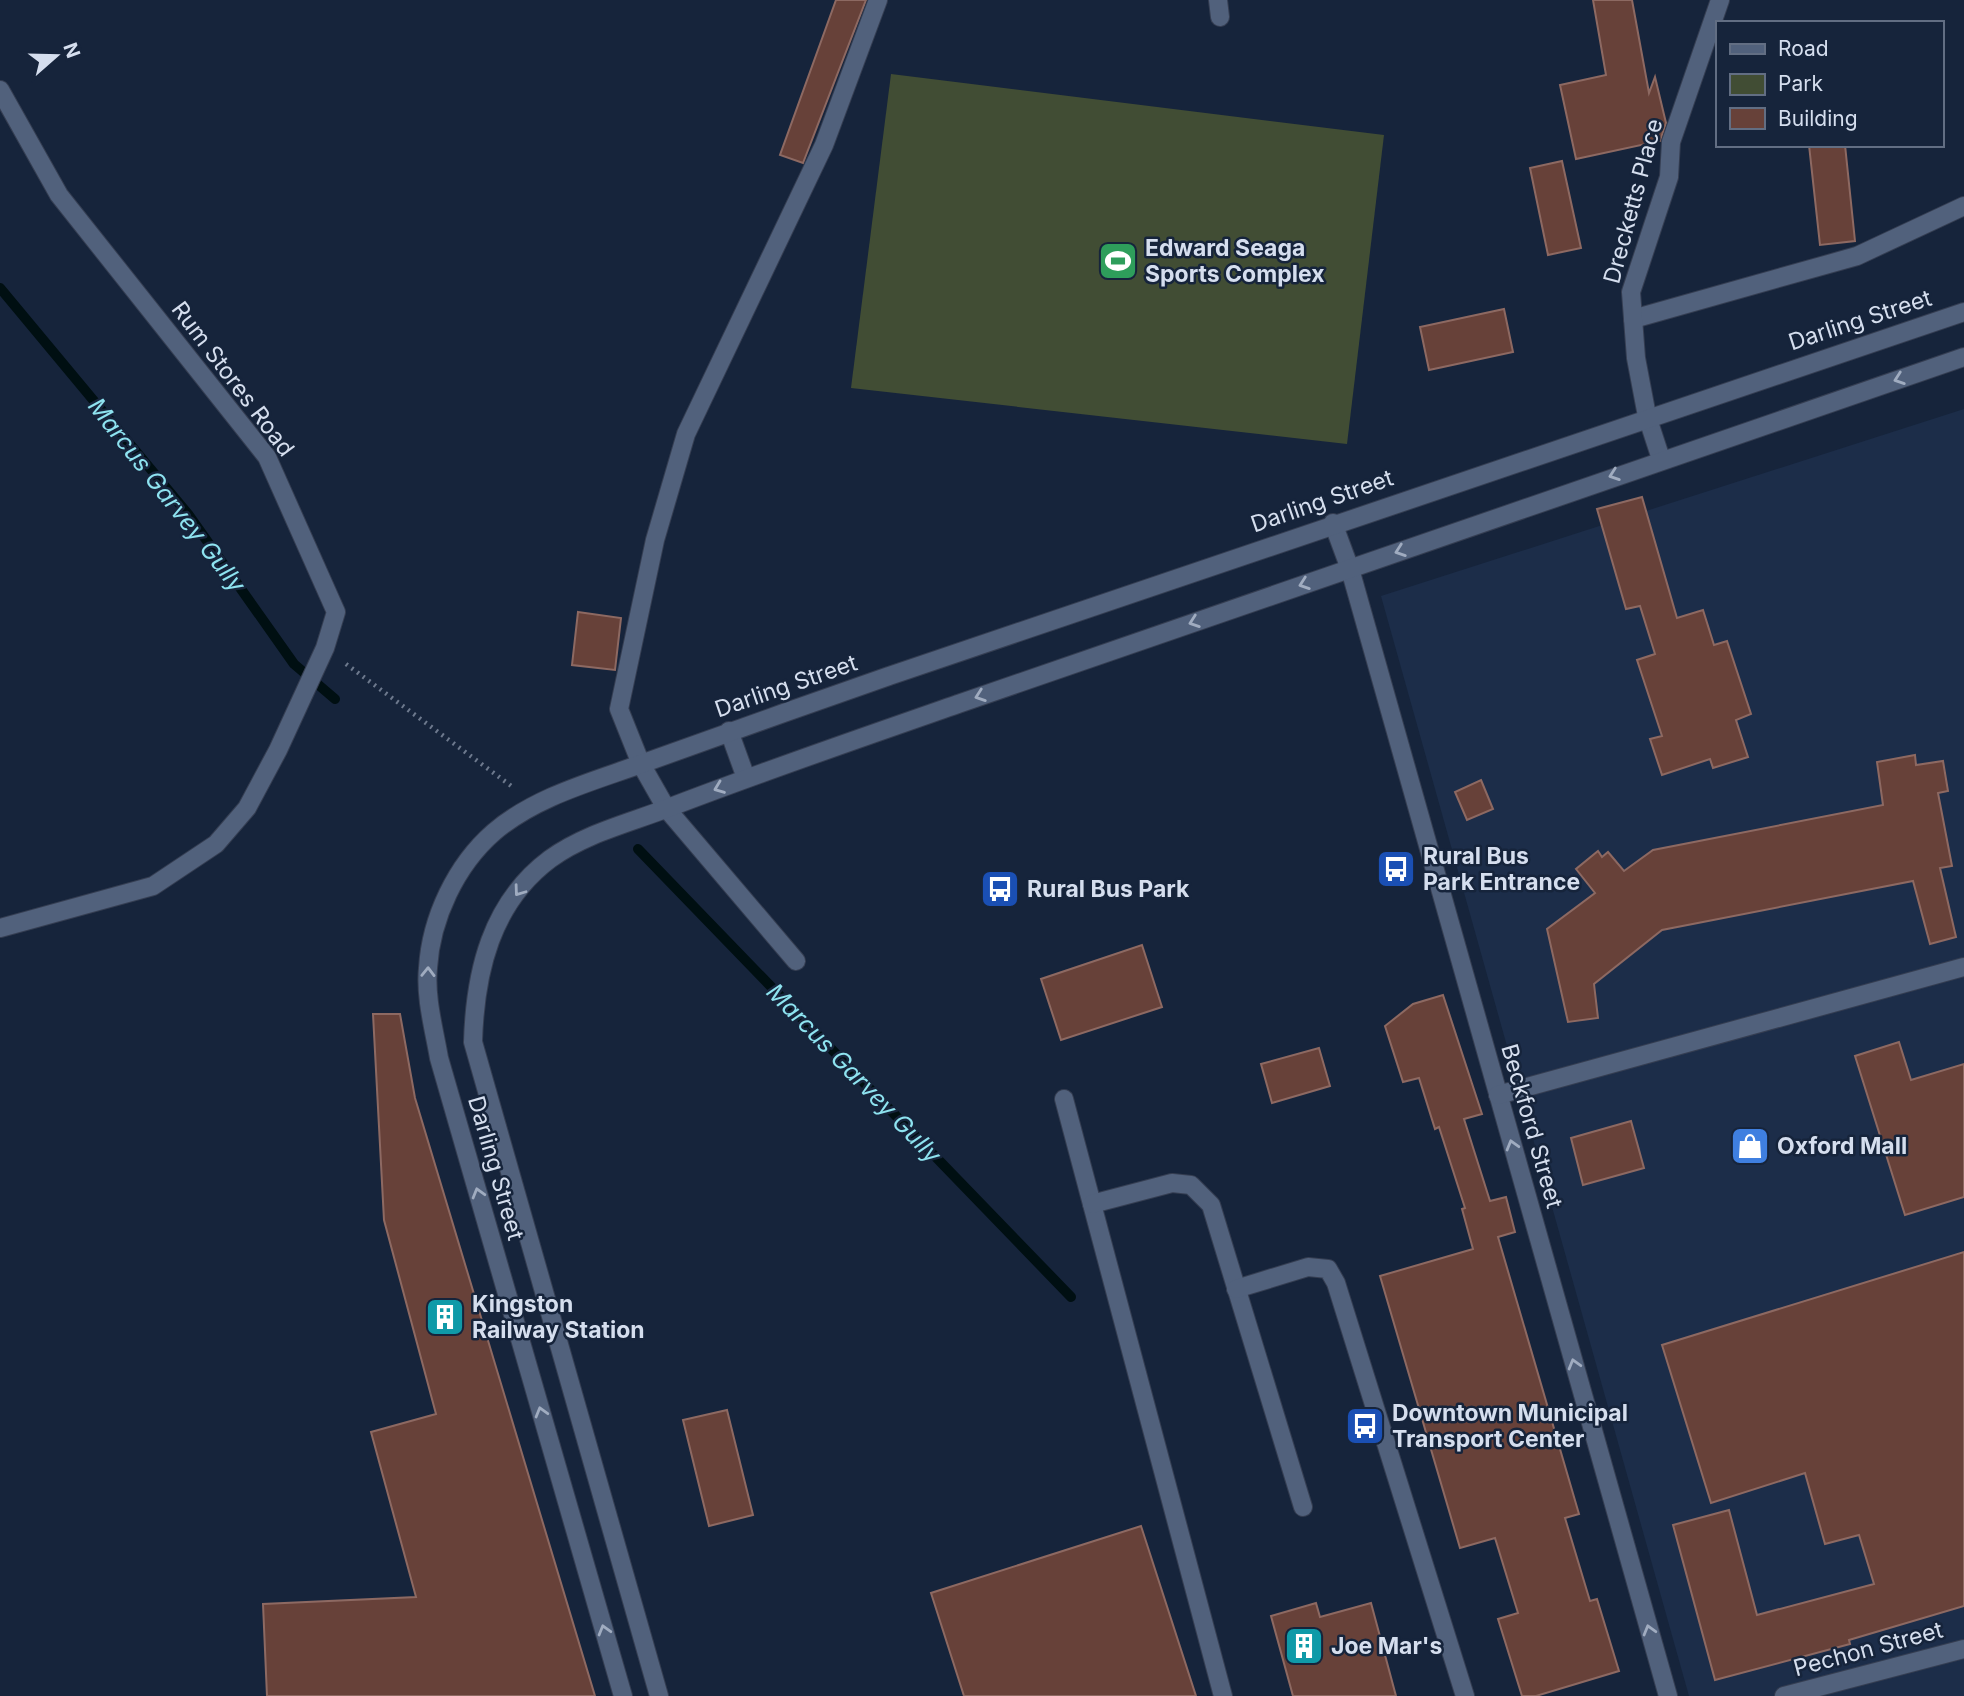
<svg xmlns="http://www.w3.org/2000/svg" width="1964" height="1696" viewBox="0 0 1964 1696" font-family="Inter,sans-serif">
  <style>
    .built { fill: #1c2d49 }
    .green { fill: #414d34 }
    .lines { fill: none; stroke-linecap: round; stroke-linejoin: round }
    .stream { stroke: #000f12; stroke-width: 10 }
    .building { fill: #674139; stroke: #8d6962; stroke-width: 2 }
    .minor-casing { stroke: #353e52; stroke-width: 20 }
    .path { stroke: #6d798d; stroke-width: 4.5; stroke-dasharray: 2 5; stroke-linecap: butt }
    .minor { stroke: #51617c; stroke-width: 18 }
    .oneway { stroke: #a0acc0 }
    .labels { text-anchor: middle; dominant-baseline: central; stroke-width: 5; stroke-linejoin: round; paint-order: stroke }
    .street-label { font-size: 23px; fill: #d5deee; stroke: #16243b }
    .poi-label { font-size: 23px; font-weight: bold; fill: #d5deee; stroke: #16243b; text-anchor: start }
    .water-label { font-size: 24px; font-style: italic; fill: #8ee3f0; stroke: #16243b }
  </style>
  <rect width="100%" height="100%" fill="#16243b"/>
  <!-- built -->
  <polygon class="built" points="1964,409 1964,1696 1689,1696 1381,596"/>
  <!-- green -->
  <polygon class="green" points="891,74 1384,135 1347,444 851,388"/>
  <g class="lines">
    <!-- stream -->
    <g class="stream">
      <polyline points="0,288 188,514 294,664 335,699"/>
      <polyline points="638,849 1071,1297"/>
    </g>
  </g>
  <!-- building -->
  <g class="building">
    <polygon points="836,0 866,0 803,163 780,155"/>
    <polygon points="1593,0 1632,0 1649,93 1655,77 1666,123 1660,141 1576,159 1560,85 1606,75"/>
    <polygon points="1809,145 1845,145 1855,241 1820,245"/>
    <polygon points="1562,161 1581,248 1548,255 1530,168"/>
    <polygon points="1504,309 1513,352 1429,370 1420,327"/>
    <polygon points="1642,497 1677,618 1703,610 1714,645 1727,641 1751,714 1736,720 1748,757 1713,768 1710,759 1662,775 1650,739 1662,736 1637,660 1655,654 1640,606 1626,609 1597,509"/>
    <polygon points="578,612 621,618 615,670 572,665"/>
    <polygon points="1915,755 1916,765 1943,761 1948,791 1938,793 1952,866 1940,868 1956,937 1930,944 1913,881 1662,930 1594,984 1598,1018 1568,1022 1547,929 1595,893 1576,869 1598,851 1602,857 1608,852 1624,871 1653,850 1883,805 1877,762"/>
    <polygon points="1481,780 1493,809 1467,820 1455,792"/>
    <polygon points="1142,945 1162,1007 1061,1040 1041,979"/>
    <polygon points="1443,995 1482,1114 1464,1119 1490,1201 1506,1197 1515,1232 1498,1237 1579,1514 1565,1518 1590,1601 1597,1599 1619,1671 1536,1696 1522,1696 1498,1619 1518,1613 1495,1538 1460,1548 1380,1276 1473,1249 1462,1209 1465,1208 1439,1127 1435,1129 1419,1078 1403,1082 1385,1026 1413,1004"/>
    <polygon points="373,1014 400,1014 415,1098 595,1696 267,1696 263,1604 416,1597 371,1432 436,1414 384,1220"/>
    <polygon points="1899,1042 1911,1080 1964,1064 1964,1197 1905,1215 1855,1056"/>
    <polygon points="1319,1048 1330,1086 1272,1103 1261,1064"/>
    <polygon points="1631,1121 1644,1168 1583,1185 1571,1138"/>
    <polygon points="1964,1252 1964,1606 1849,1640 1850,1644 1715,1680 1673,1525 1729,1510 1757,1615 1874,1584 1859,1535 1825,1544 1805,1473 1711,1503 1662,1345"/>
    <polygon points="727,1410 753,1515 709,1526 683,1420"/>
    <polygon points="1141,1526 1196,1696 964,1696 931,1593"/>
    <polygon points="1316,1603 1320,1617 1371,1603 1396,1696 1293,1696 1271,1616"/>
  </g>
  <g class="lines">
    <!-- minor casing -->
    <g class="minor-casing">
      <g id="minor">
        <polyline points="1218,0 1220,17"/>
        <polyline points="0,90 59,195 267,457 336,612 325,648 278,750 247,808 216,844 153,886 0,928"/>
        <polyline points="1633,319 1857,256 1964,206"/>
        <polyline points="1661,459 1647,416 1636,358 1631,292 1669,177 1671,142 1720,0"/>
        <polyline points="1333,523 1350,569 1668,1696"/>
        <polyline points="729,731 746,778"/>
        <polyline points="796,961 666,808 641,764 619,709 655,540 686,434 824,145 878,0"/>
        <polyline points="1498,1095 1964,967"/>
        <polyline points="1064,1099 1223,1696"/>
        <polyline points="1092,1204 1172,1183 1191,1185 1211,1205 1303,1507"/>
        <polyline points="1236,1289 1308,1267 1328,1269 1336,1283 1465,1696"/>
        <path d="M623,1696L439,1058C434,1029 425,997 428,968C431,918 456,865 494,832C535,797 591,782 641,764C724,734 806,705 889,676C1247,553 1605,430 1964,312"/>
        <path d="M659,1696L473,1042C475,972 491,903 550,859C584,834 629,823 668,808C764,771 861,738 958,704C1293,587 1628,470 1964,357"/>
        <polyline points="1784,1696 1964,1649"/>
      </g>
    </g>
    <!-- path -->
    <polyline class="path" points="346,664 514,788"/>
    <!-- minor -->
    <use href="#minor" class="minor"/>
  </g>
  <!-- one-way arrows -->
  <defs><path id="oneway-chevron" d="M-2-3.5L2.5 0L-2 3.5" fill="none" stroke-width="1.6" stroke-linecap="round" stroke-linejoin="round" transform="scale(1.75)"/></defs>
  <g class="oneway">
    <use href="#oneway-chevron" transform="translate(1899 379) rotate(161)"/>
    <use href="#oneway-chevron" transform="translate(1614 475) rotate(161)"/>
    <use href="#oneway-chevron" transform="translate(1400 551) rotate(161)"/>
    <use href="#oneway-chevron" transform="translate(1304 584) rotate(161)"/>
    <use href="#oneway-chevron" transform="translate(1194 622) rotate(161)"/>
    <use href="#oneway-chevron" transform="translate(980 696) rotate(161)"/>
    <use href="#oneway-chevron" transform="translate(719 788) rotate(159)"/>
    <use href="#oneway-chevron" transform="translate(519 891) rotate(126)"/>
    <use href="#oneway-chevron" transform="translate(428 972) rotate(-89)"/>
    <use href="#oneway-chevron" transform="translate(1512 1145) rotate(-106)"/>
    <use href="#oneway-chevron" transform="translate(478 1193) rotate(-106)"/>
    <use href="#oneway-chevron" transform="translate(1574 1364) rotate(-106)"/>
    <use href="#oneway-chevron" transform="translate(541 1412) rotate(-106)"/>
    <use href="#oneway-chevron" transform="translate(604 1630) rotate(-106)"/>
    <use href="#oneway-chevron" transform="translate(1649 1630) rotate(-106)"/>
  </g>
  <!-- icons -->
  <defs>
    <g id="stadium-square" transform="scale(2.0125)"><rect x="-9" y="-9" width="18" height="18" rx="4" fill="#2e9e5b" stroke="#16243b"/><path d="M0-5a6.5 5 0 1 0 0 10a6.5 5 0 1 0 0-10ZM-3.5-1.8h7v3.6h-7Z" fill="#fff"/></g>
    <g id="bus-square" transform="scale(2.0125)"><rect x="-9" y="-9" width="18" height="18" rx="4" fill="#1a4fb4" stroke="#16243b"/><path d="M-5-6H5V4H4V6H2V4H-2V6H-4V4H-5ZM-3.5-4V0h7V-4ZM-3.5 1.2v1.5H-2V1.2ZM2 1.2v1.5H3.5V1.2Z" fill="#fff"/></g>
    <g id="shop-square" transform="scale(2.0125)"><rect x="-9" y="-9" width="18" height="18" rx="4" fill="#3f7fe0" stroke="#16243b"/><path d="M-5-2.5h2.3a2.7 3.5 0 0 1 5.4 0H5L5.5 6h-11ZM-1.5-2.5h3a1.5 2.3 0 0 0-3 0Z" fill="#fff"/></g>
    <g id="building-square" transform="scale(2.0125)"><rect x="-9" y="-9" width="18" height="18" rx="4" fill="#0f9aa8" stroke="#16243b"/><path d="M-4-6H4V6H1V3H-1V6H-4ZM-2.5-4.3h1.7v1.8h-1.7ZM.8-4.3h1.7v1.8H.8ZM-2.5-1h1.7V.8h-1.7ZM.8-1h1.7V.8H.8Z" fill="#fff"/></g>
  </defs>
  <g fill-rule="evenodd">
    <use href="#stadium-square" x="1118" y="261"/>
    <use href="#bus-square" x="1396" y="869"/>
    <use href="#bus-square" x="1000" y="889"/>
    <use href="#shop-square" x="1750" y="1146"/>
    <use href="#building-square" x="445" y="1317"/>
    <use href="#bus-square" x="1365" y="1426"/>
    <use href="#building-square" x="1304" y="1646"/>
  </g>
  <g class="labels">
    <!-- street labels -->
    <g class="street-label">
      <text transform="translate(1633 201) rotate(-75)">Drecketts Place</text>
      <text transform="translate(1860 320) rotate(-18)">Darling Street</text>
      <text transform="translate(233 379) rotate(53)">Rum Stores Road</text>
      <text transform="translate(1322 501) rotate(-19)">Darling Street</text>
      <text transform="translate(786 686) rotate(-19)">Darling Street</text>
      <text transform="translate(1532 1126) rotate(74)">Beckford Street</text>
      <text transform="translate(496 1168) rotate(74)">Darling Street</text>
      <text transform="translate(1868 1649) rotate(-15)">Pechon Street</text>
    </g>
    <!-- poi labels -->
    <g class="poi-label">
      <text x="1145" y="248">Edward Seaga<tspan x="1145" dy="26">Sports Complex</tspan></text>
      <text x="1423" y="856">Rural Bus<tspan x="1423" dy="26">Park Entrance</tspan></text>
      <text x="1027" y="889">Rural Bus Park</text>
      <text x="1777" y="1146">Oxford Mall</text>
      <text x="472" y="1304">Kingston<tspan x="472" dy="26">Railway Station</tspan></text>
      <text x="1392" y="1413">Downtown Municipal<tspan x="1392" dy="26">Transport Center</tspan></text>
      <text x="1331" y="1646">Joe Mar's</text>
    </g>
    <!-- water labels -->
    <g class="water-label">
      <text transform="translate(167 495) rotate(52)">Marcus Garvey Gully</text>
      <text transform="translate(854 1073) rotate(46)">Marcus Garvey Gully</text>
    </g>
  </g>
  <!-- legend -->
  <rect x="1716" y="21" width="228" height="126" fill="#16243b" stroke="#626e83" stroke-width="2"/>
  <rect x="1730" y="44" width="35" height="10" fill="#51617c" stroke="#626e83" stroke-width="2"/>
  <text x="1778" y="56" font-size="21" fill="#d5deee">Road</text>
  <rect x="1730" y="74" width="35" height="21" fill="#414d34" stroke="#626e83" stroke-width="2"/>
  <text x="1778" y="91" font-size="21" fill="#d5deee">Park</text>
  <rect x="1730" y="108" width="35" height="21" fill="#674139" stroke="#626e83" stroke-width="2"/>
  <text x="1778" y="126" font-size="21" fill="#d5deee">Building</text>
  <!-- north arrow -->
  <g transform="translate(56 56) rotate(70)" stroke="#16243b" stroke-width="5" paint-order="stroke">
  <path d="M0-5L12 26L0 18L-12 26Z" fill="#d5deee"/>
  <text y="-10" font-size="19" font-weight="bold" text-anchor="middle" fill="#d5deee">N</text>
  </g>
</svg>
